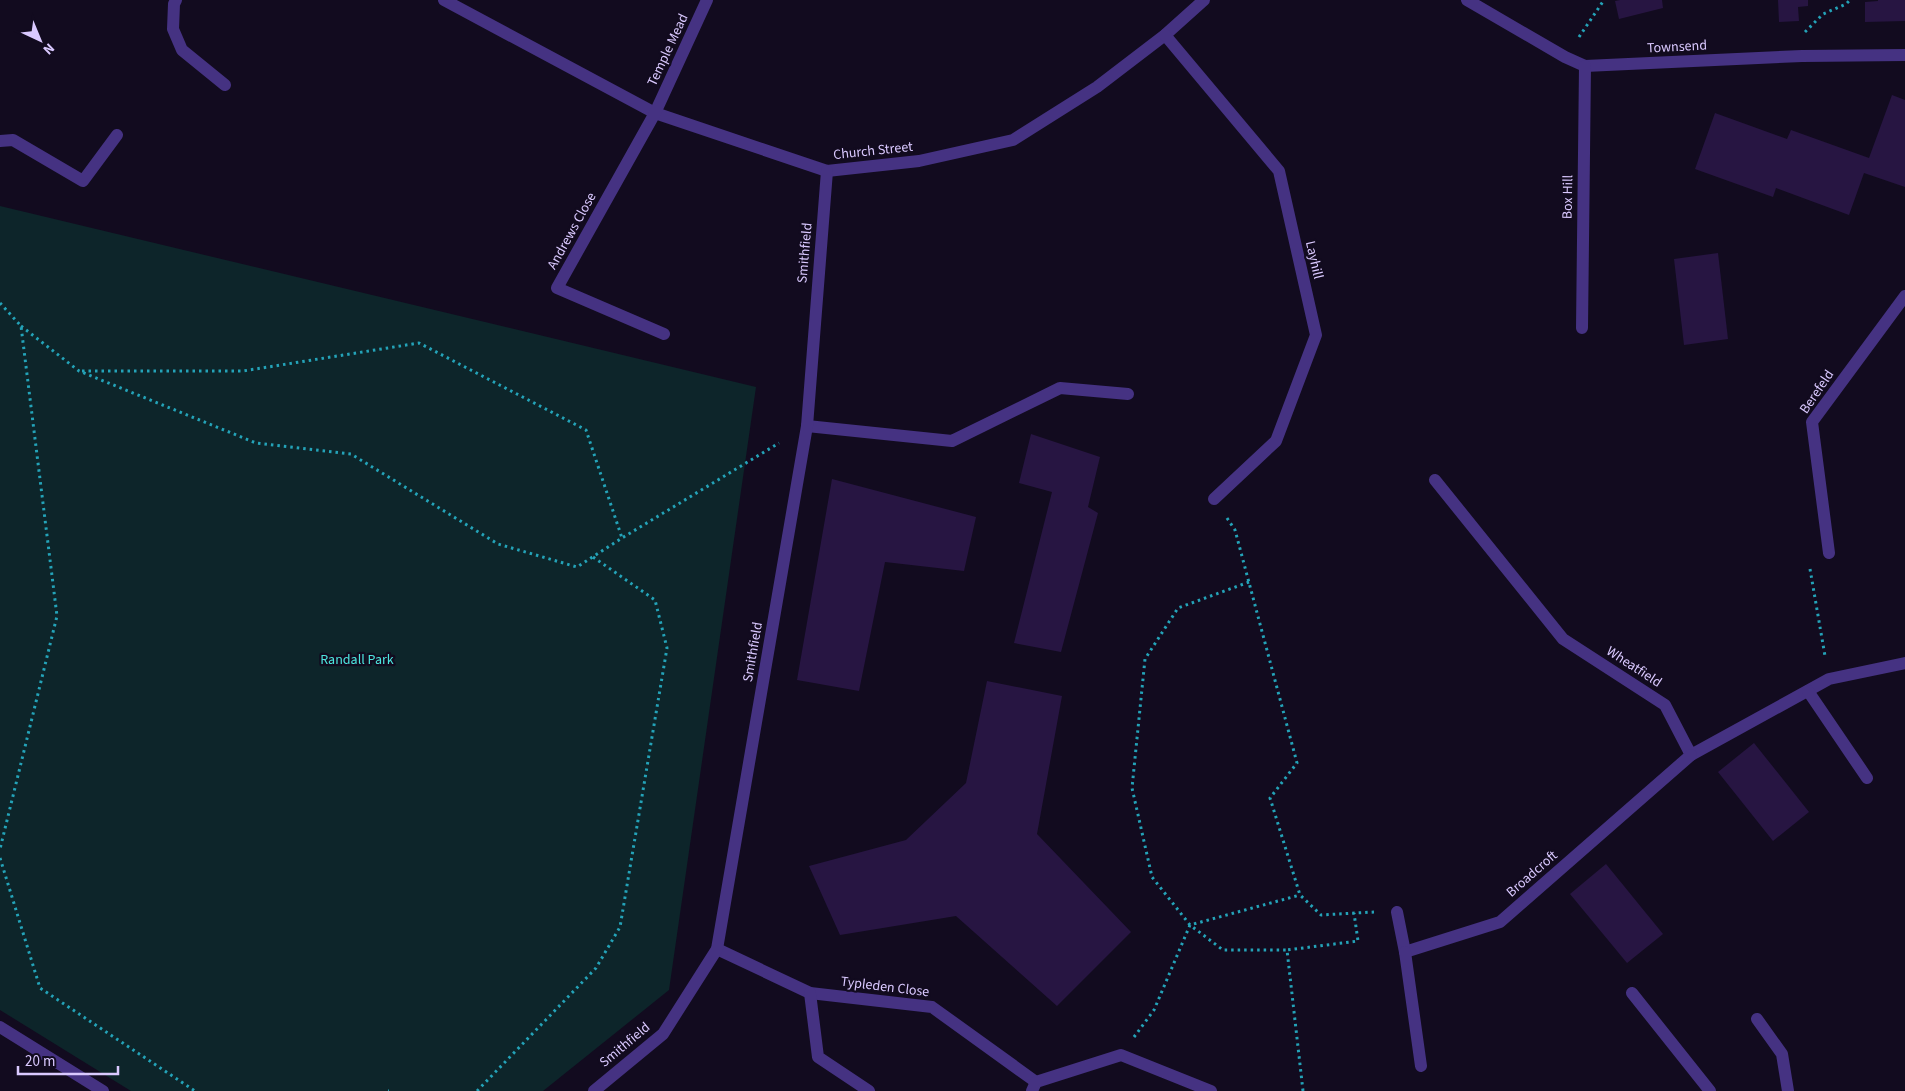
<svg xmlns="http://www.w3.org/2000/svg" width="1905" height="1091" viewBox="0 0 1905 1091" font-family="'Source Sans 3',sans-serif">
  <style>
    .park { fill: #0d252a }
    .building { fill: #271542 }
    .lines { fill: none; stroke-linecap: round; stroke-linejoin: round }
    .path { stroke: #24a3b8; stroke-width: 3; stroke-dasharray: 2.5 4; stroke-linecap: butt }
    .minor { stroke: #453282; stroke-width: 12 }
    .labels { text-anchor: middle; dominant-baseline: central; stroke-width: 4.5; stroke-linejoin: round; paint-order: stroke }
    .street-label { font-size: 14px; fill: #dac9ff; stroke: #120b1f }
    .park-label { font-size: 14px; fill: #4de7df; stroke: #120b1f }
  </style>
  <rect width="100%" height="100%" fill="#120b1f"/>
  <!-- park -->
  <polygon class="park" points="0,206 756,387 669,990 543,1091 131,1091 0,1010"/>
  <!-- building -->
  <g class="building">
    <polygon points="1620,0 1662,0 1663,8 1619,19 1615,1"/>
    <polygon points="1778,0 1808,0 1808,6 1798,7 1799,21 1779,22"/>
    <polygon points="1878,0 1905,0 1905,21 1865,22 1865,2 1878,1"/>
    <polygon points="1892,95 1905,100 1905,187 1864,173 1849,215 1776,188 1773,197 1695,169 1715,113 1787,139 1791,130 1869,158"/>
    <polygon points="1718,253 1728,339 1684,345 1674,259"/>
    <polygon points="1031,434 1100,457 1088,507 1098,513 1061,652 1014,643 1052,492 1019,483"/>
    <polygon points="832,479 976,517 964,571 885,562 859,691 797,680"/>
    <polygon points="987,681 1062,696 1037,834 1131,932 1057,1006 956,916 840,935 809,866 906,840 966,783"/>
    <polygon points="1754,743 1809,812 1773,841 1718,772"/>
    <polygon points="1606,864 1663,934 1627,963 1570,894"/>
  </g>
  <g class="lines">
    <!-- path -->
    <g class="path">
      <polyline points="1805,32 1823,14 1846,4 1850,0"/>
      <polyline points="1579,37 1604,0"/>
      <polyline points="0,303 21,326 57,616 0,849"/>
      <polyline points="21,326 79,371 256,443 351,454 498,544 577,567 622,538 779,443"/>
      <polyline points="82,371 243,371 419,343 586,430 622,538"/>
      <polyline points="1227,518 1235,530 1297,763 1270,798 1300,895 1321,915 1374,912"/>
      <polyline points="1810,569 1825,656"/>
      <polyline points="1249,582 1178,608 1145,659 1132,788 1152,877 1190,925 1223,950 1287,950"/>
      <polyline points="0,858 40,988 195,1091"/>
      <polyline points="1134,1037 1154,1010 1190,925 1300,895"/>
      <polyline points="388,1091 389,1091"/>
      <polyline points="477,1091 596,968 620,927 667,648 655,600 593,557"/>
      <polyline points="1303,1091 1287,950 1358,941 1354,913"/>
    </g>
    <!-- minor -->
    <g class="minor">
      <polyline points="176,0 174,4 173,29 182,50 225,85"/>
      <polyline points="444,0 655,113 827,171 919,161 1013,140 1097,87 1165,35 1204,0"/>
      <polyline points="1467,0 1565,57 1585,66 1802,56 1905,55"/>
      <polyline points="1165,35 1279,171 1316,335 1276,441 1214,499"/>
      <polyline points="0,141 13,140 83,181 117,135"/>
      <polyline points="1582,328 1585,66"/>
      <polyline points="664,334 557,288 655,113 707,0"/>
      <polyline points="807,426 952,441 1060,388 1128,394"/>
      <polyline points="1435,480 1563,639 1665,705 1691,755 1829,679 1905,663"/>
      <polyline points="1829,553 1812,422 1905,296"/>
      <polyline points="1808,691 1867,778"/>
      <polyline points="1397,912 1405,952 1500,922 1691,755"/>
      <polyline points="717,949 810,993 932,1007 1036,1082"/>
      <polyline points="1405,952 1421,1066"/>
      <polyline points="810,993 818,1057 869,1091"/>
      <polyline points="1632,993 1710,1091"/>
      <polyline points="1757,1019 1782,1054 1788,1091"/>
      <polyline points="0,1027 103,1091"/>
      <polyline points="594,1091 663,1034 717,949 807,426 827,171"/>
      <polyline points="1032,1091 1036,1082 1121,1055 1211,1091"/>
    </g>
  </g>
  <g class="labels">
    <!-- street labels -->
    <g class="street-label">
      <text transform="translate(1677 47) rotate(-3)">Townsend</text>
      <text transform="translate(668 50) rotate(-65)">Temple Mead</text>
      <text transform="translate(873 151) rotate(-6)">Church Street</text>
      <text transform="translate(1568 197) rotate(-89)">Box Hill</text>
      <text transform="translate(572 231) rotate(-61)">Andrews Close</text>
      <text transform="translate(805 253) rotate(-85)">Smithfield</text>
      <text transform="translate(1314 260) rotate(77)">Layhill</text>
      <text transform="translate(1817 392) rotate(-56)">Berefeld</text>
      <text transform="translate(753 652) rotate(-80)">Smithfield</text>
      <text transform="translate(1634 667) rotate(33)">Wheatfield</text>
      <text transform="translate(1532 874) rotate(-41)">Broadcroft</text>
      <text transform="translate(885 987) rotate(7)">Typleden Close</text>
      <text transform="translate(625 1045) rotate(-40)">Smithfield</text>
    </g>
    <!-- park labels -->
    <g class="park-label">
      <text x="357" y="660">Randall Park</text>
    </g>
  </g>
  <!-- north arrow -->
  <g transform="translate(40 40) rotate(136)" stroke="#120b1f" stroke-width="4" paint-order="stroke">
  <path d="M0-4L9 19L0 12L-9 19Z" fill="#dac9ff"/>
  <text y="-8" font-size="14" font-weight="bold" text-anchor="middle" fill="#dac9ff">N</text>
  </g>
  <!-- scale -->
  <path d="M18 1066v8h100v-8" fill="none" stroke="#dac9ff" stroke-width="2.5"/>
  <text x="25" y="1066" font-size="15" fill="#dac9ff" stroke="#120b1f" stroke-width="4" paint-order="stroke">20 m</text>
</svg>
